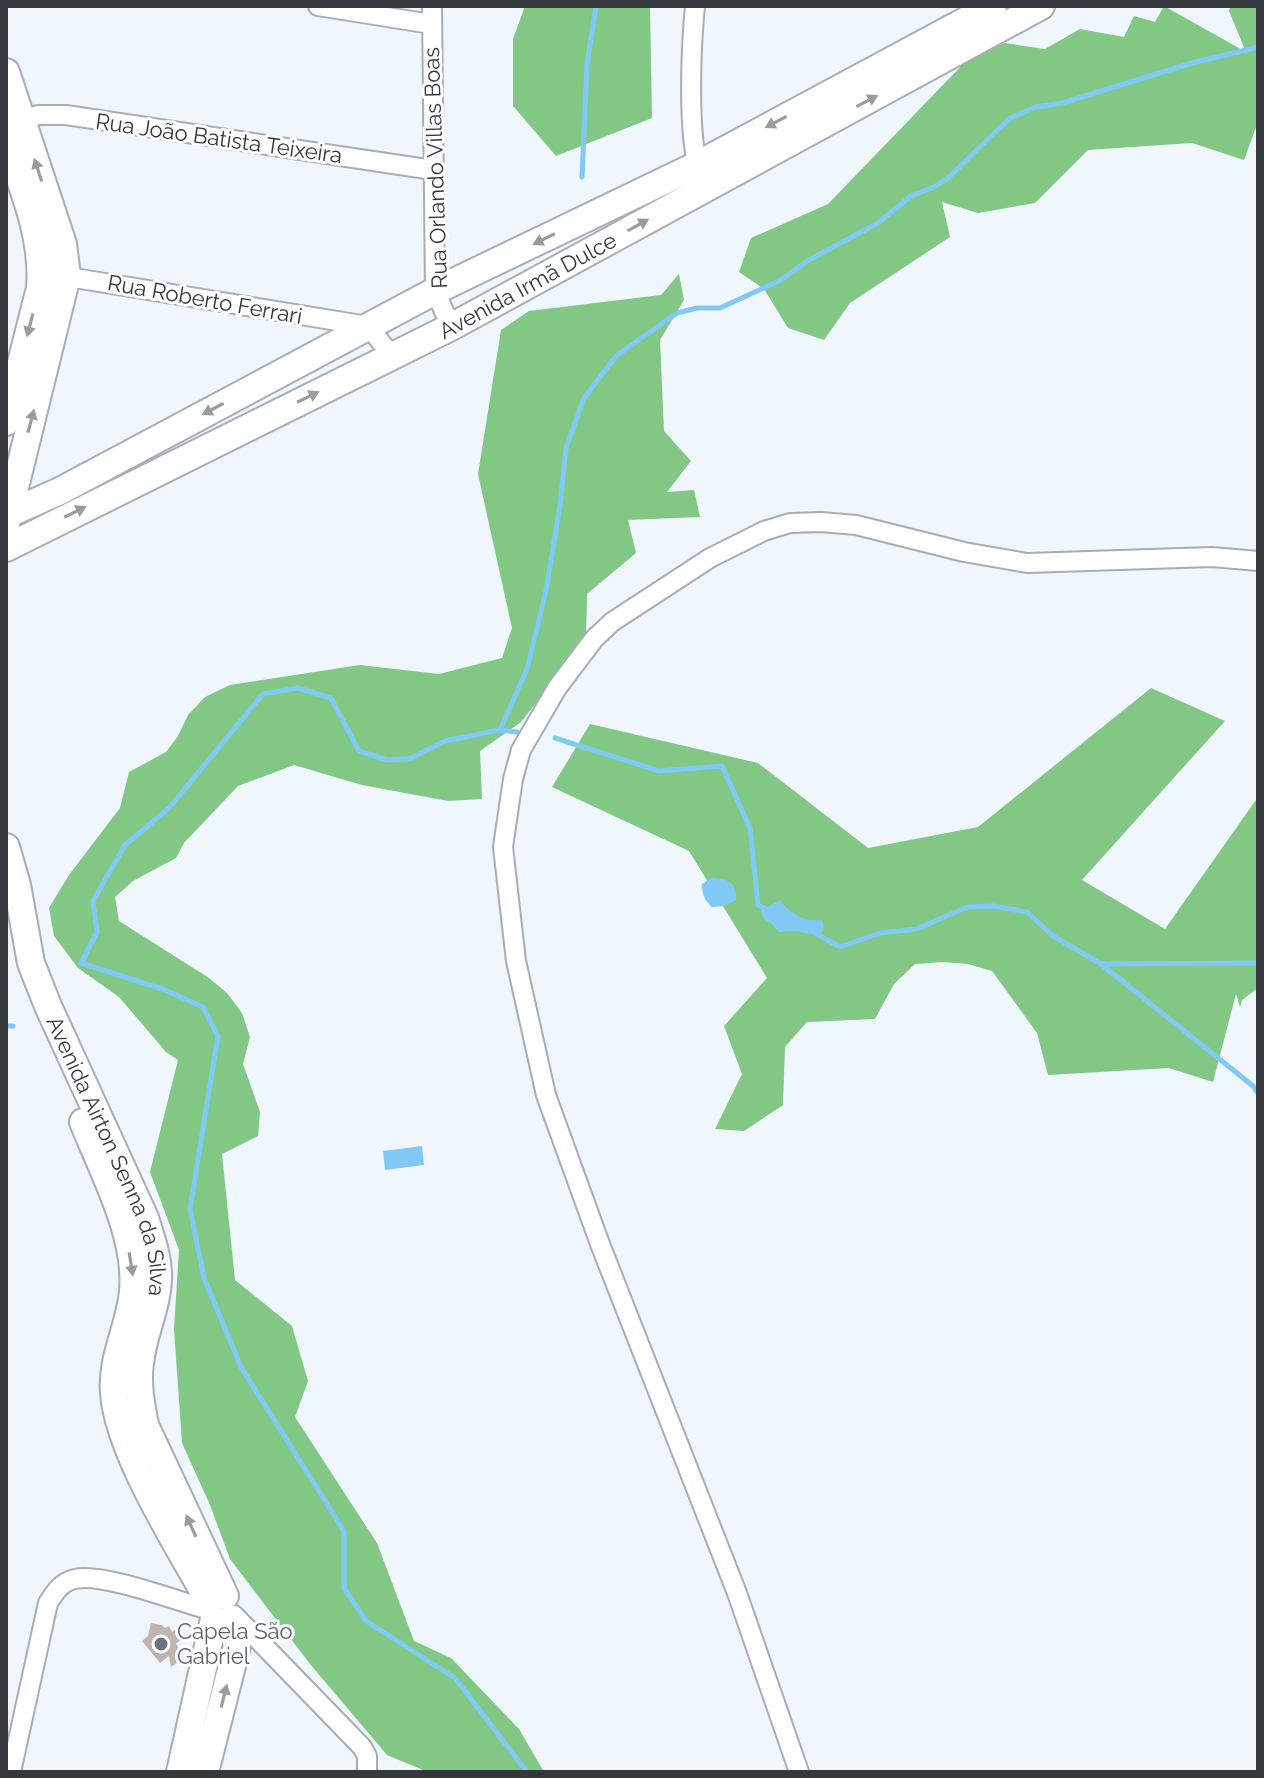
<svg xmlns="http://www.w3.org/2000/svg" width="1264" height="1778" viewBox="0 0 1264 1778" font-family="Raleway,sans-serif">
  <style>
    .forest { fill: #82c884 }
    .water { fill: #81c9f5 }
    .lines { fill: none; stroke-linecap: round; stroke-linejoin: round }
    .stream { stroke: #81c9f5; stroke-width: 5 }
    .building { fill: #bfb5ae }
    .street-casing { stroke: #a6adb6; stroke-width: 22 }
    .secondary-casing { stroke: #a6adb6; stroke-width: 30 }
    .street { stroke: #fff; stroke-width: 18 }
    .secondary { stroke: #fff; stroke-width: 26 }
    .oneway { fill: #9a9b9d }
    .worship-dot { fill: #6b7280; stroke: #fff; stroke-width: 3 }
    .labels { text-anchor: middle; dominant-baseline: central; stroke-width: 6; stroke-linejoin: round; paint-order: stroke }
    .street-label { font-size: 22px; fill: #34373b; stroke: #fff }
    .worship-label { font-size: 22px; fill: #5b616d; stroke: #fff; text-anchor: start }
  </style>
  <rect width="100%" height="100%" fill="#f0f6fe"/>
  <!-- forest -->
  <g class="forest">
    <polygon points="525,6 650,6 652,118 556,156 513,106 513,39"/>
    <polygon points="1164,6 1246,52 1229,11 1230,6 1258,6 1258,122 1244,160 1192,143 1088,150 1035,203 978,213 942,202 950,237 850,303 824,340 788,328 764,289 739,272 751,238 828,204 967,60 1005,43 1045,49 1080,29 1124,37 1134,16 1155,22"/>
    <polygon points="679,274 684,300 660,340 664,431 691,461 667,492 694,490 700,517 628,520 636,553 587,594 586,639 521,722 480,751 482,799 448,801 362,785 294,765 238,786 184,843 176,858 133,881 115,897 119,921 209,978 227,993 242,1013 250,1037 243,1064 260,1112 258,1136 222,1154 235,1280 292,1326 308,1381 295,1417 377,1543 414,1641 451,1658 519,1729 544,1772 428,1772 387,1755 310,1664 230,1559 210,1505 182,1443 174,1329 179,1250 150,1172 178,1060 166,1052 119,997 78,968 54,936 49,908 69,875 120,808 129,772 166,752 178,736 188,715 205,697 230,685 360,665 439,674 502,658 512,628 478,474 501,330 529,311 661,295"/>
    <polygon points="1151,688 1225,721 1082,880 1165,929 1258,797 1258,988 1242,1000 1240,1007 1236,994 1213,1082 1169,1068 1048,1075 1037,1033 992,971 968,964 943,962 915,964 894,984 875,1019 807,1022 785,1047 783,1105 744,1131 715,1129 742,1074 724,1026 767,978 689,851 552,787 590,724 758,763 868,848 978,827"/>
  </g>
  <!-- water -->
  <g class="water">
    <path d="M711,878C727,878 737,882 736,900L725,906L712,907C704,900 702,894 702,884Z"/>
    <path d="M780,900C791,914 803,922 822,920L824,927L820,936L797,931L778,932L772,924L764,919L761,911Z"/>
    <polygon points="422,1146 424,1165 385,1170 383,1151"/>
  </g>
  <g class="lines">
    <!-- stream -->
    <g class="stream">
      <polyline points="582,177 587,64 596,6"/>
      <polyline points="500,730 527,669 546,591 560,506 566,448 584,398 616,356 677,313 697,308 720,308 781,280 807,261 878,223 911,196 934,187 948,178 1010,118 1036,107 1062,103 1192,63 1258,47"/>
      <polyline points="517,732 500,730 445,741 409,759 387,760 359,751 331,698 298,688 263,694 169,808 125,845 93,901 97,932 81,963 165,990 203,1007 218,1036 190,1209 204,1278 241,1367 344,1531 344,1588 366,1621 455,1678 527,1772"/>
      <polyline points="555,738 659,771 722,766 750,828 758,905 770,911"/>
      <polyline points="815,933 840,947 880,933 917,929 967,907 993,906 1027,912 1053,936 1101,964 1258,963"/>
      <polyline points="1101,964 1253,1086 1258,1093"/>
      <polyline points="6,1026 13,1026"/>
    </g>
  </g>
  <!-- building -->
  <polygon class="building" points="151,1623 162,1625 165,1628 169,1626 172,1632 179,1626 186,1638 176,1643 183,1658 171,1667 169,1656 160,1663 142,1641 148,1636"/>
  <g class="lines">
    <!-- street casing -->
    <g class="street-casing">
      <g id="street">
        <polyline points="318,6 431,24"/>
        <polyline points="432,6 435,291 451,327"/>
        <path d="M695,6C691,47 687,136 700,174"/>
        <polyline points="6,126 38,115 66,115 433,170"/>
        <polyline points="56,275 368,326 392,356"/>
        <polyline points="234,1615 362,1747 367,1756 367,1772"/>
        <path d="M11,1772L48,1603C55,1592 61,1582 75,1579C101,1572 180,1602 209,1610"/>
        <polyline points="799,1772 737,1593 600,1244 546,1095 516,961 503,847 513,779 521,750 557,688 594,639 612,622 710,558 764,531 790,523 821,522 856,525 964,552 1027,563 1212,557 1258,561"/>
      </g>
    </g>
    <!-- secondary casing -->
    <g class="secondary-casing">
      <g id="secondary">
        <polyline points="6,72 63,244 67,276 6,524"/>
        <path d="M6,141C23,189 44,236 40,288L6,422"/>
        <polyline points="6,515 60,491 435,291 697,165 993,6"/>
        <path id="s1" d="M6,548L451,327L1041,6"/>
        <path id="s2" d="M6,847L17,885L31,963L48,1006L145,1218C151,1238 159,1258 158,1279C157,1308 143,1334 140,1363C137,1384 141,1404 145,1425L225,1596"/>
        <path d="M83,1122C103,1172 138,1236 133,1291C130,1326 111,1357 114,1393C118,1452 178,1545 207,1598"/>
        <polyline points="180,1772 214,1619"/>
        <polyline points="205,1772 237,1646 231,1619"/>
      </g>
    </g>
    <!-- street -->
    <use href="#street" class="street"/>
    <!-- secondary -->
    <use href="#secondary" class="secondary"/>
  </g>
  <!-- one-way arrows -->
  <defs><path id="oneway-solid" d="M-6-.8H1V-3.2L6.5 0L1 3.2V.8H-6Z" transform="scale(2)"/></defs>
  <g class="oneway">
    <use href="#oneway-solid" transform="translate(867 101) rotate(-28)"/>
    <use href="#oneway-solid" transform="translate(776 122) rotate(152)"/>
    <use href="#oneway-solid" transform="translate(38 170) rotate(-108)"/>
    <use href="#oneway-solid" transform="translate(638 225) rotate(-29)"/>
    <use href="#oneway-solid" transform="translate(544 239) rotate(154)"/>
    <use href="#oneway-solid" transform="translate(30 325) rotate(104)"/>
    <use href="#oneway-solid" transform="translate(308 397) rotate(-26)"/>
    <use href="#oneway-solid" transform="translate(213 409) rotate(152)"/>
    <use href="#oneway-solid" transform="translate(31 421) rotate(-75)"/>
    <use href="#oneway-solid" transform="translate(75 512) rotate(-26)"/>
    <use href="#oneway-solid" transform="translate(131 1264) rotate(81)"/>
    <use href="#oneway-solid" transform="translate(191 1526) rotate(-114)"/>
    <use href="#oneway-solid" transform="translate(224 1696) rotate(-76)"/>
  </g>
  <!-- markers -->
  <circle class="worship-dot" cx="161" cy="1644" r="8"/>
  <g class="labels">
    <!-- street labels -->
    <g class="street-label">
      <text transform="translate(219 138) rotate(8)">Rua João Batista Teixeira</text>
      <text transform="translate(435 168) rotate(-92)">Rua Orlando Villas Boas</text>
      <text stroke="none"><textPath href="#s1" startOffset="584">Avenida Irmã Dulce</textPath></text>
      <text transform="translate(205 299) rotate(10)">Rua Roberto Ferrari</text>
      <text stroke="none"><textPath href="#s2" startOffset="328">Avenida Airton Senna da Silva</textPath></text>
    </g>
    <!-- worship labels -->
    <g class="worship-label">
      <text x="177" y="1631">Capela São<tspan x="177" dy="25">Gabriel</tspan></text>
    </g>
  </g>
  <!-- border -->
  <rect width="1264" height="1778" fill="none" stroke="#34373b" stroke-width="16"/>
</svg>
